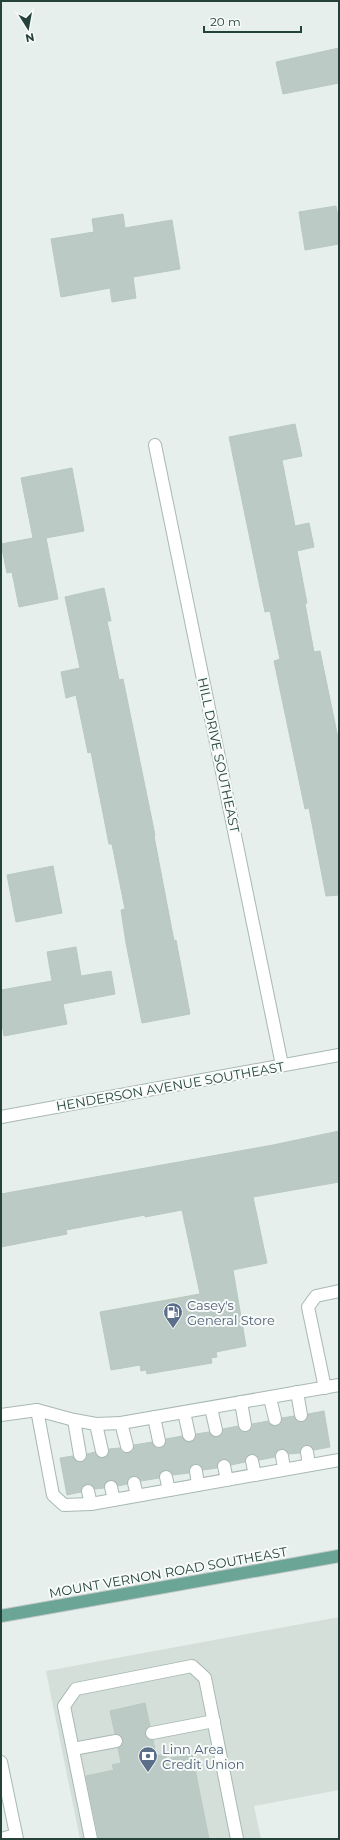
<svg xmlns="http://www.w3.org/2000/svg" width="340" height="1840" viewBox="0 0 340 1840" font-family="Montserrat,sans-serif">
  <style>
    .built { fill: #d4dfda }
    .building { fill: #bbcac4; stroke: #b8c9c2 }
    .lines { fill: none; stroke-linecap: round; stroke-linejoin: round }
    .lane-casing { stroke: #a8b8b2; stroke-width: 14 }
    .street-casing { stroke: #a8b8b2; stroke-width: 14 }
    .secondary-casing { stroke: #a4bbb3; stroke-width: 14 }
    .primary-casing { stroke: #c2cac8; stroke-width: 14 }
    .lane { stroke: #fff; stroke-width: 12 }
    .street { stroke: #fff; stroke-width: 12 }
    .secondary { stroke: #fff; stroke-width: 12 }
    .primary { stroke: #6aa596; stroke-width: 12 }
    .labels { text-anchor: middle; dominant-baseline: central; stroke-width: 4; stroke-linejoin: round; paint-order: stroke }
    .street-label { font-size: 13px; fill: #24423a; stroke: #f7fbf9 }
    .service-label { font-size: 13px; fill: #4e5e75; stroke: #f7fbf9; text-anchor: start }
  </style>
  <rect width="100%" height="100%" fill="#e6efeb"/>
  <!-- built -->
  <polygon class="built" points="339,1617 339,1790 254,1806 261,1839 80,1839 46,1671"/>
  <!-- building -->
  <g class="building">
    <polygon points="339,48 339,83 283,94 276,62"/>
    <polygon points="336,206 339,222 339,244 305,250 299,212"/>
    <polygon points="123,214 125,228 172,220 180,269 133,277 136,298 112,302 110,288 61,297 51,239 94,232 92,219"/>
    <polygon points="295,424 302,456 282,460 295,526 309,523 314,547 297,551 307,603 305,604 314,652 320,651 339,743 339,895 326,896 309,808 305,809 274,661 280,659 270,611 265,612 229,437"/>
    <polygon points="72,468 84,531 46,538 58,599 19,607 12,572 7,573 1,544 33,538 21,478"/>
    <polygon points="104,588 111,621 107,621 119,680 123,679 155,835 154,836 174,941 176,940 190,1014 142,1023 126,943 121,910 125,909 112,844 109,844 91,752 88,753 76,695 66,698 61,672 80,668 65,597"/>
    <polygon points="53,866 62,913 16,922 7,875"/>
    <polygon points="76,947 81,976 111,971 115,994 63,1004 67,1024 4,1036 1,1017 1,990 52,981 47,952"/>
    <polygon points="339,1131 339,1182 253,1197 267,1263 233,1270 246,1346 216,1352 217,1357 211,1358 212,1363 147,1374 146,1370 141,1371 140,1365 111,1370 100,1312 200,1294 182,1210 145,1217 145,1215 66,1230 67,1234 1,1247 1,1194 273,1145"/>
    <polygon points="324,1411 330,1447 314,1450 310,1445 305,1445 302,1446 300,1453 289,1454 285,1449 280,1449 275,1453 275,1457 259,1460 257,1456 251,1454 247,1456 245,1462 231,1465 229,1461 223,1459 219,1461 217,1468 203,1470 199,1464 195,1464 189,1468 189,1473 173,1475 171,1472 165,1470 161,1472 159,1478 141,1481 139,1478 133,1476 129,1478 127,1484 118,1486 116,1482 110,1480 106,1482 104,1488 95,1489 93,1486 87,1484 83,1486 81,1492 67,1495 60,1458 73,1456 77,1462 82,1462 87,1458 87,1454 95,1452 97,1456 103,1458 107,1456 109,1449 120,1448 122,1452 128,1453 133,1451 134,1445 152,1442 154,1446 160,1448 164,1446 166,1439 182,1436 184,1440 190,1442 194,1440 196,1434 209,1432 211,1435 217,1437 221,1435 223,1429 238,1426 242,1432 247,1432 252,1428 252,1424 268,1421 270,1424 276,1426 280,1424 282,1418 294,1416 296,1420 302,1422 306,1420 308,1414"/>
    <polygon points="145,1703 150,1726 145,1730 145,1735 149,1740 153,1740 156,1756 165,1754 167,1759 192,1754 209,1839 99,1839 86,1776 114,1770 112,1765 121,1763 118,1748 123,1744 123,1739 119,1734 115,1734 110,1711"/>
  </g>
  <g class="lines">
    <!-- lane casing -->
    <g class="lane-casing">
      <g id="lane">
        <polyline points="325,1388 308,1307 316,1296 339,1291"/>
        <polyline points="297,1392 301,1415"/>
        <polyline points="270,1398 275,1419"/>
        <polyline points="241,1402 245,1425"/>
        <polyline points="211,1408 216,1430"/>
        <polyline points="37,1410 53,1495 64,1505 91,1504 339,1460"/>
        <polyline points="184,1412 189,1435"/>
        <polyline points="1,1415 37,1410 74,1420 96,1424 121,1423 339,1385"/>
        <polyline points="154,1417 159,1441"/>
        <polyline points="74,1420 80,1455"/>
        <polyline points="121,1423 127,1446"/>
        <polyline points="96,1424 102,1451"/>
        <polyline points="307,1452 309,1465"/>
        <polyline points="282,1456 284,1469"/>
        <polyline points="252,1461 255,1475"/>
        <polyline points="224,1466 227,1480"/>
        <polyline points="196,1471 198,1485"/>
        <polyline points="166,1477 169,1490"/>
        <polyline points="134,1483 137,1495"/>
        <polyline points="111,1487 114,1500"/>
        <polyline points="88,1491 91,1504"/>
        <polyline points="152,1733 214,1721"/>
        <polyline points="73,1749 116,1741"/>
        <polyline points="1,1839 16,1835"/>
        <polyline points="91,1839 64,1706 76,1689 192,1666 205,1678 237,1839"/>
      </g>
    </g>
    <!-- street casing -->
    <g class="street-casing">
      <g id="street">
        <polyline points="155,445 282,1065"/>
        <polyline points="1,1117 339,1055"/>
      </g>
    </g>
    <!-- secondary casing -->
    <g class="secondary-casing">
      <polyline id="secondary" points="1,1762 17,1839"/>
    </g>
    <!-- primary casing -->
    <g class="primary-casing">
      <polyline id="primary" points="1,1616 339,1556"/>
    </g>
    <!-- lane -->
    <use href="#lane" class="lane"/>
    <!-- street -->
    <use href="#street" class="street"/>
    <!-- secondary -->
    <use href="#secondary" class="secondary"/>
    <!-- primary -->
    <use href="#primary" class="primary"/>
  </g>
  <!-- icons -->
  <defs>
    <g id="fuel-pin" transform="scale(1)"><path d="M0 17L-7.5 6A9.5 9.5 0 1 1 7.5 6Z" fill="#5c6f8a" stroke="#f7fbf9"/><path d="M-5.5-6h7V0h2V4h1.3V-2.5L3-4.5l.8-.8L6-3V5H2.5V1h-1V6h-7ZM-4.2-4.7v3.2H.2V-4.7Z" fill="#fff"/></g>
    <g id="bank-pin" transform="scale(1)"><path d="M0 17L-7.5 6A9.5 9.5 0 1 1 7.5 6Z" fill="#5c6f8a" stroke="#f7fbf9"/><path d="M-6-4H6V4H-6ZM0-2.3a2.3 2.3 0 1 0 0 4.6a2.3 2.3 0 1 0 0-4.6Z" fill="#fff"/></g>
  </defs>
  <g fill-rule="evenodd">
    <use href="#fuel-pin" x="173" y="1312"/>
    <use href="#bank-pin" x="148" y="1756"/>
  </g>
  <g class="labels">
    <!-- street labels -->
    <g class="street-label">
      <text transform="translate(219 755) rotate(78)">HILL DRIVE SOUTHEAST</text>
      <text transform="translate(170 1086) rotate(-10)">HENDERSON AVENUE SOUTHEAST</text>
      <text transform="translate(168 1572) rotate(-10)">MOUNT VERNON ROAD SOUTHEAST</text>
    </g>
    <!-- service labels -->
    <g class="service-label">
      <text x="187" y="1305">Casey's<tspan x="187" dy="15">General Store</tspan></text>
      <text x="162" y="1749">Linn Area<tspan x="162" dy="15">Credit Union</tspan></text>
    </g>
  </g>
  <!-- border -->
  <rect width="340" height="1840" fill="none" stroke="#24423a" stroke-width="4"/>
  <!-- north arrow -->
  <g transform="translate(28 28) rotate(169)" stroke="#f7fbf9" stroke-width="3" paint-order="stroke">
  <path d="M0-3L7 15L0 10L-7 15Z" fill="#24423a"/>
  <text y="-6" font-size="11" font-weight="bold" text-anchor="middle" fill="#24423a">N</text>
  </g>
  <!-- scale -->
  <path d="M204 26v6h97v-6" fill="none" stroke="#24423a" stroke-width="2"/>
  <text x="210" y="26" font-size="12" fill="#24423a" stroke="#f7fbf9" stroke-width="3" paint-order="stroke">20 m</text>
</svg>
